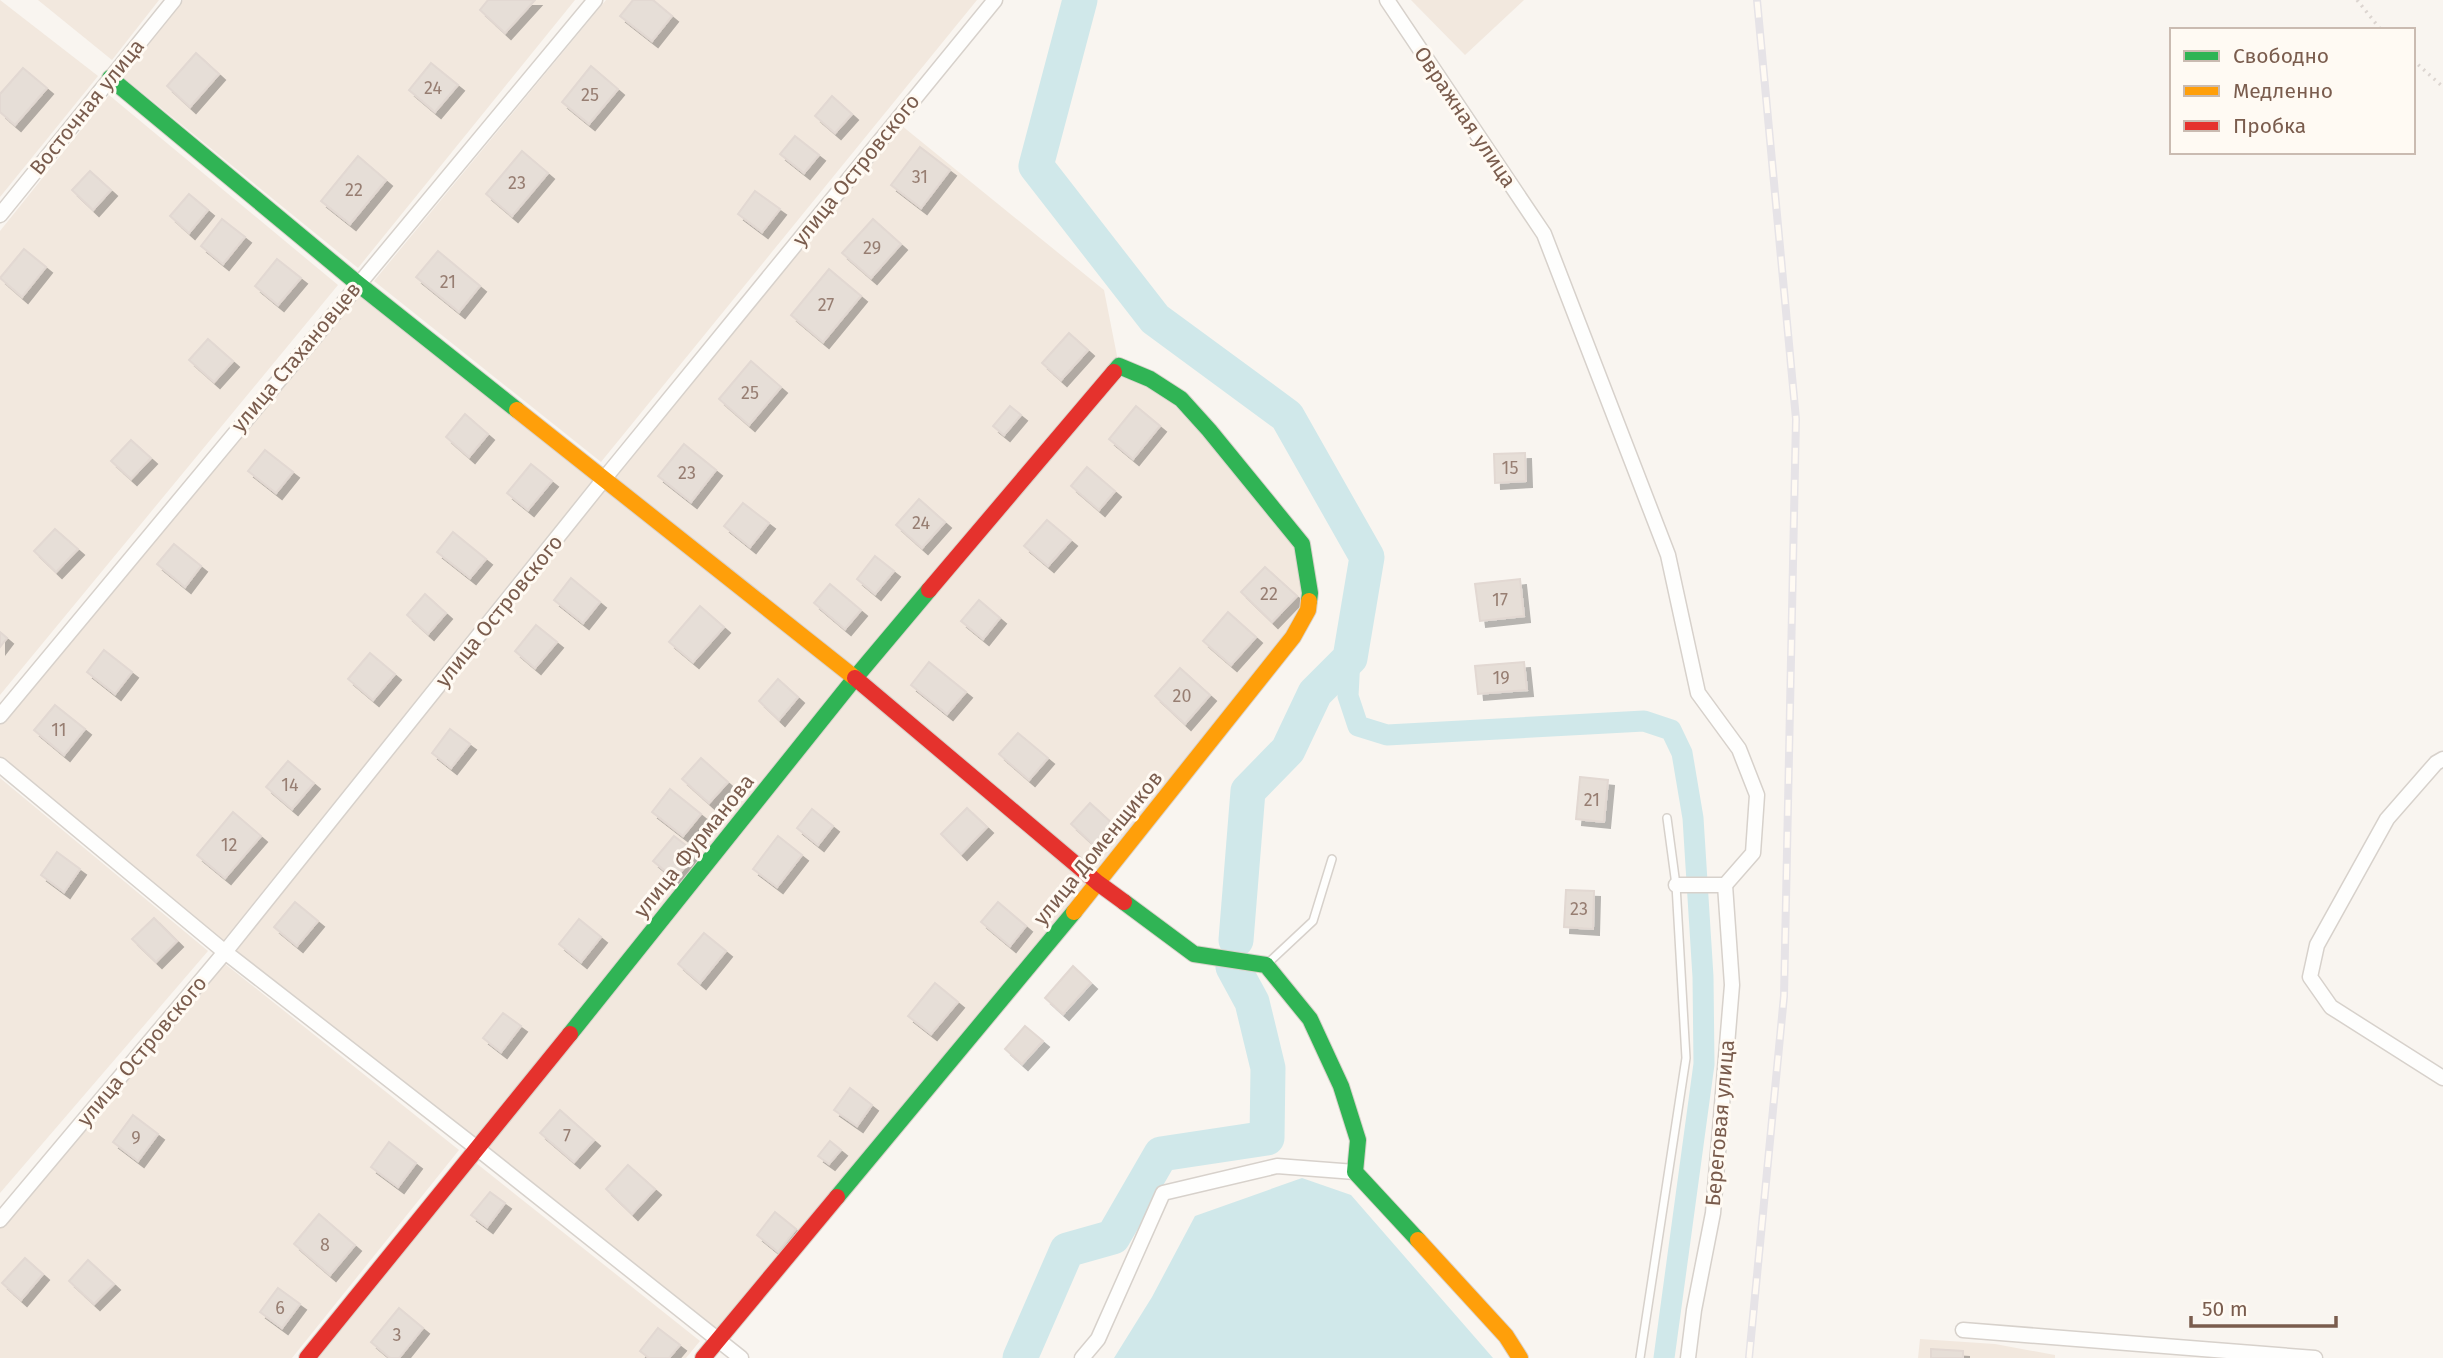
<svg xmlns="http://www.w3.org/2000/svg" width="2443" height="1358" viewBox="0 0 2443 1358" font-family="'Fira Sans',sans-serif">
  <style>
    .residential { fill: #f2e8de }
    .water { fill: #d0e8ea }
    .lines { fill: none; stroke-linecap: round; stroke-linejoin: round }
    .canal { stroke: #d0e8ea; stroke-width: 21 }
    .river { stroke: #d0e8ea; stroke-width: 35 }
    .building { fill: #e6ded7; stroke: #e2d8d2; stroke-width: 2; filter: url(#shadow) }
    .lane-casing { stroke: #d7d1cb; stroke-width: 10 }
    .street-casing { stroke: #d7d1cb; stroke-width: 17 }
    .fast-casing { stroke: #d9d2cb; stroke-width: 18 }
    .slow-casing { stroke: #d9d2cb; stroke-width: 18 }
    .jam-casing { stroke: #d9d2cb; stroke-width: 18 }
    .path { stroke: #dcd5d0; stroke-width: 3.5; stroke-dasharray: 2 5; stroke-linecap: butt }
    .lane { stroke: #fefefd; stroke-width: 7 }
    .street { stroke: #fefefd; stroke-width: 14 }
    .fast { stroke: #30b455; stroke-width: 16 }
    .slow { stroke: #ff9f0a; stroke-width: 16 }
    .jam { stroke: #e5322d; stroke-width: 16 }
    .rail-casing { stroke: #e6e3e7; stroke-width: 8 }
    .rail { stroke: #fffaf3; stroke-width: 5; stroke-dasharray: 16; stroke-linecap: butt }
    .labels { text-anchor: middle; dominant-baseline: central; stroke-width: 6; stroke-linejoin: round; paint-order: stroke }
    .number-label { font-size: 18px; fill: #977e72 }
    .street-label { font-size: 21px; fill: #7a5c4d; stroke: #fffaf3 }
  </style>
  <defs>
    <filter id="shadow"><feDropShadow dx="6" dy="6" stdDeviation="0" flood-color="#0004"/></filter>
  </defs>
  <rect width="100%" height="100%" fill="#f9f5f0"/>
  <!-- residential -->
  <g class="residential">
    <polygon points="0,0 98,76 0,197"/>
    <polygon points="38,0 159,0 112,60"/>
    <polygon points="183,0 575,0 358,268 123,77"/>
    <polygon points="606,0 977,0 601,462 374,281"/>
    <polygon points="1411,0 1524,0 1465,55"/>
    <polygon points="109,95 338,285 0,695 0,231"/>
    <polygon points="896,121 1104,290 1119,366 1150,379 1302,544 1308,610 718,1339 0,765 0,716 357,283 604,478"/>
    <polygon points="0,778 208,951 0,1193"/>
    <polygon points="224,963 459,1150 292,1358 0,1358 0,1228"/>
    <polygon points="476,1163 700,1341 686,1358 315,1358"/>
    <polygon points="1920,1339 1995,1344 2055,1355 2055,1358 1918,1358"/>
  </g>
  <!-- water -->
  <polygon class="water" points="1302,1178 1351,1195 1493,1358 1114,1358 1152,1297 1195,1216"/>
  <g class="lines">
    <!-- canal -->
    <polyline class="canal" points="1350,658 1348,696 1358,726 1387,735 1644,721 1671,730 1682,753 1693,818 1703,977 1704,1064 1664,1358"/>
    <!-- river -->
    <g class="river">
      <polyline points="1080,0 1036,166 1155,319 1287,416 1367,557 1350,658 1315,693 1288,750 1248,791 1236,940"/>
      <polyline points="1020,1358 1067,1250 1113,1237 1161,1154 1267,1138 1268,1068 1252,1002 1233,967"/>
    </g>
  </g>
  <!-- building -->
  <g class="building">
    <polygon points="488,0 535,0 505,33 480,10"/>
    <polygon points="633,0 653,0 672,16 652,41 620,16"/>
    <polygon points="196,53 219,74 190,107 167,86"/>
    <polygon points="431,63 458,85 435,112 409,90"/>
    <polygon points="591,66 618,89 589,124 562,102"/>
    <polygon points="23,68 47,88 15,125 0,112 0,94"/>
    <polygon points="832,96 852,114 835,133 815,116"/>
    <polygon points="795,136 819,155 804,173 780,154"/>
    <polygon points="920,147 950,170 921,208 891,185"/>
    <polygon points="522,151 548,173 512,216 486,194"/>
    <polygon points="358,156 386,180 350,224 321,201"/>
    <polygon points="90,171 111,190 93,210 72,190"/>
    <polygon points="755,191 780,209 762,232 738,214"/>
    <polygon points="189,194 208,210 189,233 170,216"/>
    <polygon points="222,219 245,237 223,264 201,246"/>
    <polygon points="873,219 901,244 871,278 842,253"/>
    <polygon points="24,249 46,267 22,297 0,278"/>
    <polygon points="438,251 480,286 459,312 416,277"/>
    <polygon points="277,259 301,278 278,305 255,286"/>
    <polygon points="829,269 861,296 823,342 791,315"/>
    <polygon points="1069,333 1088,350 1061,380 1042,363"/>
    <polygon points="208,339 233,361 214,382 189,360"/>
    <polygon points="751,361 781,387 749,425 719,399"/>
    <polygon points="1010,406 1021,415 1004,435 993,426"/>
    <polygon points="1136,406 1160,426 1133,459 1109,439"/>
    <polygon points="465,414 488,434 469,457 446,437"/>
    <polygon points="131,440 151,458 131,479 111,461"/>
    <polygon points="684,444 716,470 691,502 658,476"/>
    <polygon points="265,450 293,472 276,493 248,471"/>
    <polygon points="1525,453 1526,481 1495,483 1494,454"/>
    <polygon points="531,464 552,481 528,510 507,493"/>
    <polygon points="1087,467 1115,491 1099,510 1071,486"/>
    <polygon points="919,499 945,522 922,548 896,525"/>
    <polygon points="743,503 769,523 750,547 724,526"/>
    <polygon points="1047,520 1071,540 1048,566 1024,546"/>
    <polygon points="55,529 78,549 56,572 34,551"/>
    <polygon points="453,532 486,559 470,578 437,552"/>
    <polygon points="174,544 201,566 185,587 157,564"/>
    <polygon points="875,556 894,571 875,594 857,579"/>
    <polygon points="1265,567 1297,596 1272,622 1241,592"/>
    <polygon points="571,578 600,602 583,623 554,600"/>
    <polygon points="1520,579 1524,616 1480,621 1475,584"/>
    <polygon points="830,584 861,610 845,629 814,603"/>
    <polygon points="425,594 446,613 428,634 407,615"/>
    <polygon points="979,600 1000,618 983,639 961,621"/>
    <polygon points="700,606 724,627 693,662 669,642"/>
    <polygon points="1228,612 1256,637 1231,665 1203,641"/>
    <polygon points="536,625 557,642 535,668 515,651"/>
    <polygon points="0,632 7,638 0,647"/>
    <polygon points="104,650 132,672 115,694 87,672"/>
    <polygon points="370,653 395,674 373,700 348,679"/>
    <polygon points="929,662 966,692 947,714 911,685"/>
    <polygon points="1524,662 1527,690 1478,694 1475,666"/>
    <polygon points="1180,668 1210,695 1185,724 1155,696"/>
    <polygon points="778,679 798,697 779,720 759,701"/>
    <polygon points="55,705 85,729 64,755 34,730"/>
    <polygon points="450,729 470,744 451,768 432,753"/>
    <polygon points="1018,733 1048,758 1029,780 999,754"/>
    <polygon points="701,758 728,782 709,803 682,779"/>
    <polygon points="288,761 314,783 292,809 266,787"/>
    <polygon points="1580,777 1608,780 1604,822 1576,819"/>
    <polygon points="670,789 701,814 683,836 652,812"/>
    <polygon points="1090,803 1113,824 1094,845 1071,824"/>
    <polygon points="967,808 987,827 961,854 941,834"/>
    <polygon points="812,809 833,826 818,845 797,828"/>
    <polygon points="233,812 261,836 225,878 197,855"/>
    <polygon points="674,836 696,853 675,879 653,861"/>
    <polygon points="778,836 802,855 777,887 753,869"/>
    <polygon points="57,852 80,869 64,892 41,875"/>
    <polygon points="1566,890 1594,891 1593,929 1564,927"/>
    <polygon points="295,902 318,921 297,946 274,927"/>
    <polygon points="998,902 1026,926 1010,946 981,922"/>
    <polygon points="154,918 177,941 156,962 132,939"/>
    <polygon points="579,919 601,937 581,962 559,944"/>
    <polygon points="704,933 726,951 700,983 678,964"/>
    <polygon points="1073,966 1091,983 1063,1014 1045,998"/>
    <polygon points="935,983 958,1002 931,1034 908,1016"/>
    <polygon points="503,1013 521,1026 501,1052 483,1038"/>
    <polygon points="1025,1026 1043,1041 1022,1064 1005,1049"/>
    <polygon points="850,1088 872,1105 857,1126 834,1110"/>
    <polygon points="560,1110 594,1140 574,1162 540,1133"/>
    <polygon points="133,1115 158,1134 138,1161 113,1142"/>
    <polygon points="830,1141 841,1150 829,1164 818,1156"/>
    <polygon points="389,1142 416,1163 398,1187 371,1167"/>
    <polygon points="628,1165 655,1189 632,1214 606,1189"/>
    <polygon points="490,1192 505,1203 487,1227 471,1215"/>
    <polygon points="775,1212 796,1229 778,1252 757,1235"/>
    <polygon points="319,1214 355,1245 330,1275 294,1244"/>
    <polygon points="25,1258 43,1274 21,1300 2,1283"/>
    <polygon points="88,1260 114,1284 94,1304 69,1281"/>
    <polygon points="278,1288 300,1304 282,1328 260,1312"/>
    <polygon points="399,1308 423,1328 399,1358 390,1358 371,1342"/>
    <polygon points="658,1328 680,1345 669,1358 649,1358 640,1351"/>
    <polygon points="1931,1349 1963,1351 1963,1358 1931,1358"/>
  </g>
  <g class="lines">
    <!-- lane casing -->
    <g class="lane-casing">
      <g id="lane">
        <polyline points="1267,964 1313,921 1332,859"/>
        <polyline points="1640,1358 1686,1058 1676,885 1667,818"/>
      </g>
    </g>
    <!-- street casing -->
    <g class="street-casing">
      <g id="street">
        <polyline points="1387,0 1544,234 1668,555 1698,693 1739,749 1757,795 1753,853 1725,885 1676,885"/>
        <polyline points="0,215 174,0"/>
        <polyline points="0,716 595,0"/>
        <polyline points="2443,759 2436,763 2387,819 2317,945 2310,977 2331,1007 2443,1078"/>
        <polyline points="0,765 225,952 478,1149 741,1358"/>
        <polyline points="0,1220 225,952 604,479 995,0"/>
        <polyline points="1963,1330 2315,1358"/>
        <polyline points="1082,1358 1098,1339 1163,1193 1277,1166 1355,1172"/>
        <polyline points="1688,1358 1694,1310 1713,1213 1732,985 1725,885"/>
      </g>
    </g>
    <!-- fast casing -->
    <g class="fast-casing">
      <g id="fast">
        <polyline points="110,78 357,283 517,410"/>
        <polyline points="1114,372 1119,366 1150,379 1181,399 1209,430 1302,544 1310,593 1309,601"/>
        <polyline points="1124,902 1194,954 1266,965 1310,1019 1341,1086 1358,1140 1355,1172 1418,1240"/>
        <polyline points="570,1034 855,678 929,590"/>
        <polyline points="837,1197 1074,912"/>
      </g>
    </g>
    <!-- slow casing -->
    <g class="slow-casing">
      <g id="slow">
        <polyline points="517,410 855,678"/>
        <polyline points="1074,912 1293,637 1308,610 1309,601"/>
        <polyline points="1418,1240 1506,1336 1520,1358"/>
      </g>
    </g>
    <!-- jam casing -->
    <g class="jam-casing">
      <g id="jam">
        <polyline points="929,590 1114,372"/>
        <polyline points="855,678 1098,883 1124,902"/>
        <polyline points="307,1358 570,1034"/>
        <polyline points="703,1358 837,1197"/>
      </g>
    </g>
    <!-- path -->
    <g class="path">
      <polyline points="2357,0 2381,30"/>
      <polyline points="2413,60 2443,87"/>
    </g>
    <!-- lane -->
    <use href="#lane" class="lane"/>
    <!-- street -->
    <use href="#street" class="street"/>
    <!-- fast -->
    <use href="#fast" class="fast"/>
    <!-- slow -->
    <use href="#slow" class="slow"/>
    <!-- jam -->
    <use href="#jam" class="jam"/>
    <!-- rail casing -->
    <g class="rail-casing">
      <polyline id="rail" points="1749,1358 1784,996 1796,419 1757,0"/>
    </g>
    <!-- rail -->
    <use href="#rail" class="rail"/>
  </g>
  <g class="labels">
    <!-- number labels -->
    <g class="number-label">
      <text x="433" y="88">24</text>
      <text x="590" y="95">25</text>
      <text x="920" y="177">31</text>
      <text x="517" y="183">23</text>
      <text x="354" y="190">22</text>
      <text x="872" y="248">29</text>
      <text x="448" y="282">21</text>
      <text x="826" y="305">27</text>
      <text x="750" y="393">25</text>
      <text x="1510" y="468">15</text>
      <text x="687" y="473">23</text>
      <text x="921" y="523">24</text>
      <text x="1269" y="594">22</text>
      <text x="1500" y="600">17</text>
      <text x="1501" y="678">19</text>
      <text x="1182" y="696">20</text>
      <text x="59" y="730">11</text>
      <text x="290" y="785">14</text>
      <text x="1592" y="800">21</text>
      <text x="229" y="845">12</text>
      <text x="1579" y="909">23</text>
      <text x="567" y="1136">7</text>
      <text x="136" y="1138">9</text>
      <text x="325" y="1245">8</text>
      <text x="280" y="1308">6</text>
      <text x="397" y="1335">3</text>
    </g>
    <!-- street labels -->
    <g class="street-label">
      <text transform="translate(87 107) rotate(-51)">Восточная улица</text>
      <text transform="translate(1465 117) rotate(56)">Овражная улица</text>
      <text transform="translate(856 170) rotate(-51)">улица Островского</text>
      <text transform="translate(296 357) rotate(-50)">улица Стахановцев</text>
      <text transform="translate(499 611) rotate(-51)">улица Островского</text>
      <text transform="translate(694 846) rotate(-51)">улица Фурманова</text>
      <text transform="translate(1098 848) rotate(-51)">улица Доменщиков</text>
      <text transform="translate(142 1051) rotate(-50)">улица Островского</text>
      <text transform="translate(1720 1123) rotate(-85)">Береговая улица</text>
    </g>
  </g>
  <!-- legend -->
  <rect x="2170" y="28" width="245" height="126" fill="#fffaf3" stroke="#cabbb1" stroke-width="2"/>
  <rect x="2184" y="51" width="35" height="10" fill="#30b455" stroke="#cabbb1" stroke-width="2"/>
  <text x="2233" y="63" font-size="21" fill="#7a5c4d">Свободно</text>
  <rect x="2184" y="86" width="35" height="10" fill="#ff9f0a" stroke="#cabbb1" stroke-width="2"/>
  <text x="2233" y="98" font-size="21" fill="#7a5c4d">Медленно</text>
  <rect x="2184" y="121" width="35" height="10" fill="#e5322d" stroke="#cabbb1" stroke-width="2"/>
  <text x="2233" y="133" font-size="21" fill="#7a5c4d">Пробка</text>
  <!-- scale -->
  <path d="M2191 1316v10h145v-10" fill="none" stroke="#7a5c4d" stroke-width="3.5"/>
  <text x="2202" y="1316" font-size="21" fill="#7a5c4d" stroke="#fffaf3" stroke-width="5" paint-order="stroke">50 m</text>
</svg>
